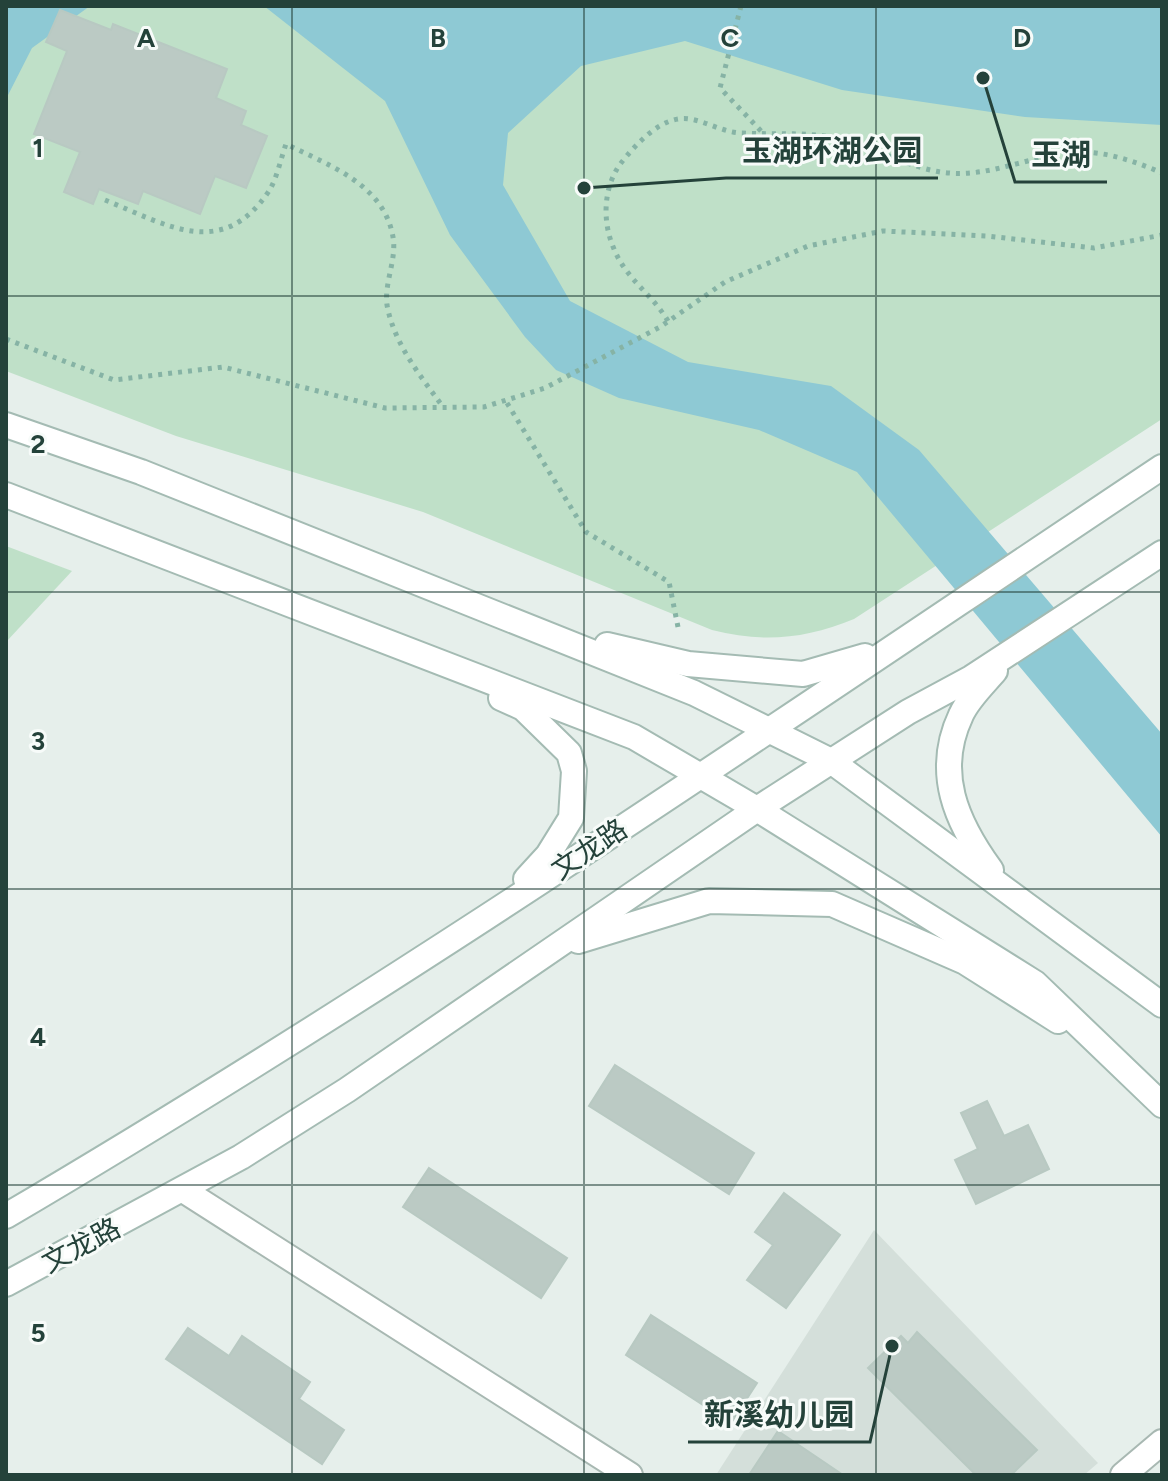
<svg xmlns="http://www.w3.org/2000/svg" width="1168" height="1481" viewBox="0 0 1168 1481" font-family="Figtree,'Noto Sans SC',sans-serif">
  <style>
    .built { fill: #d4dfda }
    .green { fill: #bfe0c8 }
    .water { fill: #8ec9d4 }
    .building { fill: #bbcac4; stroke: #b8c9c2; stroke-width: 2 }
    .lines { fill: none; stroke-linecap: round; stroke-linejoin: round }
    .street-casing { stroke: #a8b8b2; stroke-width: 28 }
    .secondary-casing { stroke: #a4bbb3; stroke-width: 28 }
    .path { stroke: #86b3a5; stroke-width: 5; stroke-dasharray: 4 6; stroke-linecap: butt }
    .street { stroke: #fff; stroke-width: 24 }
    .secondary { stroke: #fff; stroke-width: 24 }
    .grid { fill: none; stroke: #24423a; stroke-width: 2; stroke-opacity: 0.55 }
    .labels { text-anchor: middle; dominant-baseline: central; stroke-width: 6; stroke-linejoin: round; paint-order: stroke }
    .street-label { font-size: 28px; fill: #24423a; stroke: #f7fbf9 }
    .grid-label { font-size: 26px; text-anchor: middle; font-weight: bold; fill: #24423a; stroke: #f7fbf9; stroke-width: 6; stroke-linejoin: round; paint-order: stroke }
    .leader { fill: none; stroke: #24423a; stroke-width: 3 }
    .callout-dot { fill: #24423a; stroke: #f7fbf9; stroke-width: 3 }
    .callout-label { font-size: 30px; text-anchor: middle; font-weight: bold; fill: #24423a; stroke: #f7fbf9; stroke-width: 6; stroke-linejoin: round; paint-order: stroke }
  </style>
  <rect width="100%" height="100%" fill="#e6efeb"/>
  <!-- built -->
  <polygon class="built" points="874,1230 1098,1463 1084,1475 716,1475"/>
  <!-- green -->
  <g class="green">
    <path d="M6,6H1162V419L854,619C806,639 762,643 712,630L423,512L176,436L6,371Z"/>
    <polygon points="6,546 72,571 6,642"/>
  </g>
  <!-- water -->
  <g class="water">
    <polygon points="6,6 90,6 32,48 6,99"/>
    <polygon points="264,6 1162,6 1162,125 1025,117 842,90 685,41 581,66 508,133 503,185 570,301 688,362 831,386 919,450 1162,734 1162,837 857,472 759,430 619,398 556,370 525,337 450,235 385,101"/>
  </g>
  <!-- building -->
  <g class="building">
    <polygon points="60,10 111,30 113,24 227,69 216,98 246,111 241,125 267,136 246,188 215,176 200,214 143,191 138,204 99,189 93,204 64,192 80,152 34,134 67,51 46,42"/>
    <polygon points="615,1065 754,1153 729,1194 589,1106"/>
    <polygon points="987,1101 1004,1136 1028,1125 1049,1169 976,1204 955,1160 978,1149 961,1113"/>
    <polygon points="429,1168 567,1258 541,1298 403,1207"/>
    <polygon points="784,1193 840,1235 786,1308 747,1280 773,1245 755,1232"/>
    <polygon points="651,1315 757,1383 731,1423 626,1355"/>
    <polygon points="188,1328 229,1356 242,1336 310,1382 299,1399 344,1430 322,1464 166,1359"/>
    <polygon points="917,1332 1037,1450 1011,1475 976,1475 868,1368 901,1336 908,1343"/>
    <polygon points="778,1431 843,1475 749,1475"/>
  </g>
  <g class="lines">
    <!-- street casing -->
    <g class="street-casing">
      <g id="street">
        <polyline points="183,1190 630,1475"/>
        <polyline points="1123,1475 1162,1442"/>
      </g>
    </g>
    <!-- secondary casing -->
    <g class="secondary-casing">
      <g id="secondary">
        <polyline points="6,425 141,472 694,693 831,761 1162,1005"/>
        <polyline points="6,495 634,737 757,809 1035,983 1162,1105"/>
        <polyline points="607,645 688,664 803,674 865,656"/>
        <polyline points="501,698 523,708 569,753 574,771 571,818 548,855 526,879"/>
        <path d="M991,870C956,822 934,772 961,715C968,699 984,684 995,671"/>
        <polyline points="578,941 709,901 832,904 965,962 1058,1021"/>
        <path d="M6,1216C402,983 780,722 1162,467"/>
        <polyline points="6,1284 241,1157 347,1090 757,809 908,712 971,678 1162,553"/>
      </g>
    </g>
    <!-- path -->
    <g class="path">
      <polyline points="741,6 720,88 762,132"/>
      <path d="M105,200C167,225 222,261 269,191C277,178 281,158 286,144C328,165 384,184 393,237C397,259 384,283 387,305C394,344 420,375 443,407"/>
      <path d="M668,321C652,294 626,279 614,249C602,222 603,187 621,163C636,144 663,114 690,119C708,122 724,133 743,133C778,135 810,131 845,140C880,149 912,170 949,173C993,177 1036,153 1080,152C1108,152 1137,162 1162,173"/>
      <polyline points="6,339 114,380 223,367 385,408 484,407 545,388 660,327 725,282 808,246 883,231 987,236 1094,248 1162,235"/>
      <polyline points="507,403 586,532 669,582 678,627"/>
    </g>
    <!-- street -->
    <use href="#street" class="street"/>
    <!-- secondary -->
    <use href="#secondary" class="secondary"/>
  </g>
  <!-- grid -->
  <path class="grid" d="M292,6V1475M584,6V1475M876,6V1475M6,296H1162M6,592H1162M6,889H1162M6,1185H1162"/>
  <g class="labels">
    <!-- street labels -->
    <g class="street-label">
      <text transform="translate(589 849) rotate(-34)">文龙路</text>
      <text transform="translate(81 1245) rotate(-28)">文龙路</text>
    </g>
  </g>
  <g class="grid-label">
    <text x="146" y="47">A</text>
    <text x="438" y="47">B</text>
    <text x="730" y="47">C</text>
    <text x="1022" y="47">D</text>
    <text x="38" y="157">1</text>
    <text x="38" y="453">2</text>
    <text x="38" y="750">3</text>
    <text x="38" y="1046">4</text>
    <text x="38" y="1342">5</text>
  </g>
  <!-- callouts -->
  <path class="leader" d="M584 188L726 178H938M983 78L1015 182H1107M892 1346L870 1442H688"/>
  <g class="callout-dot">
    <circle cx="584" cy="188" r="8"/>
    <circle cx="983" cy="78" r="8"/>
    <circle cx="892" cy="1346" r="8"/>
  </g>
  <g class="callout-label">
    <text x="832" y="161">玉湖环湖公园</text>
    <text x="1061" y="165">玉湖</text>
    <text x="779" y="1425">新溪幼儿园</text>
  </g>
  <!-- border -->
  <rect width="1168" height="1481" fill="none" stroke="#24423a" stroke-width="16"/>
</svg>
